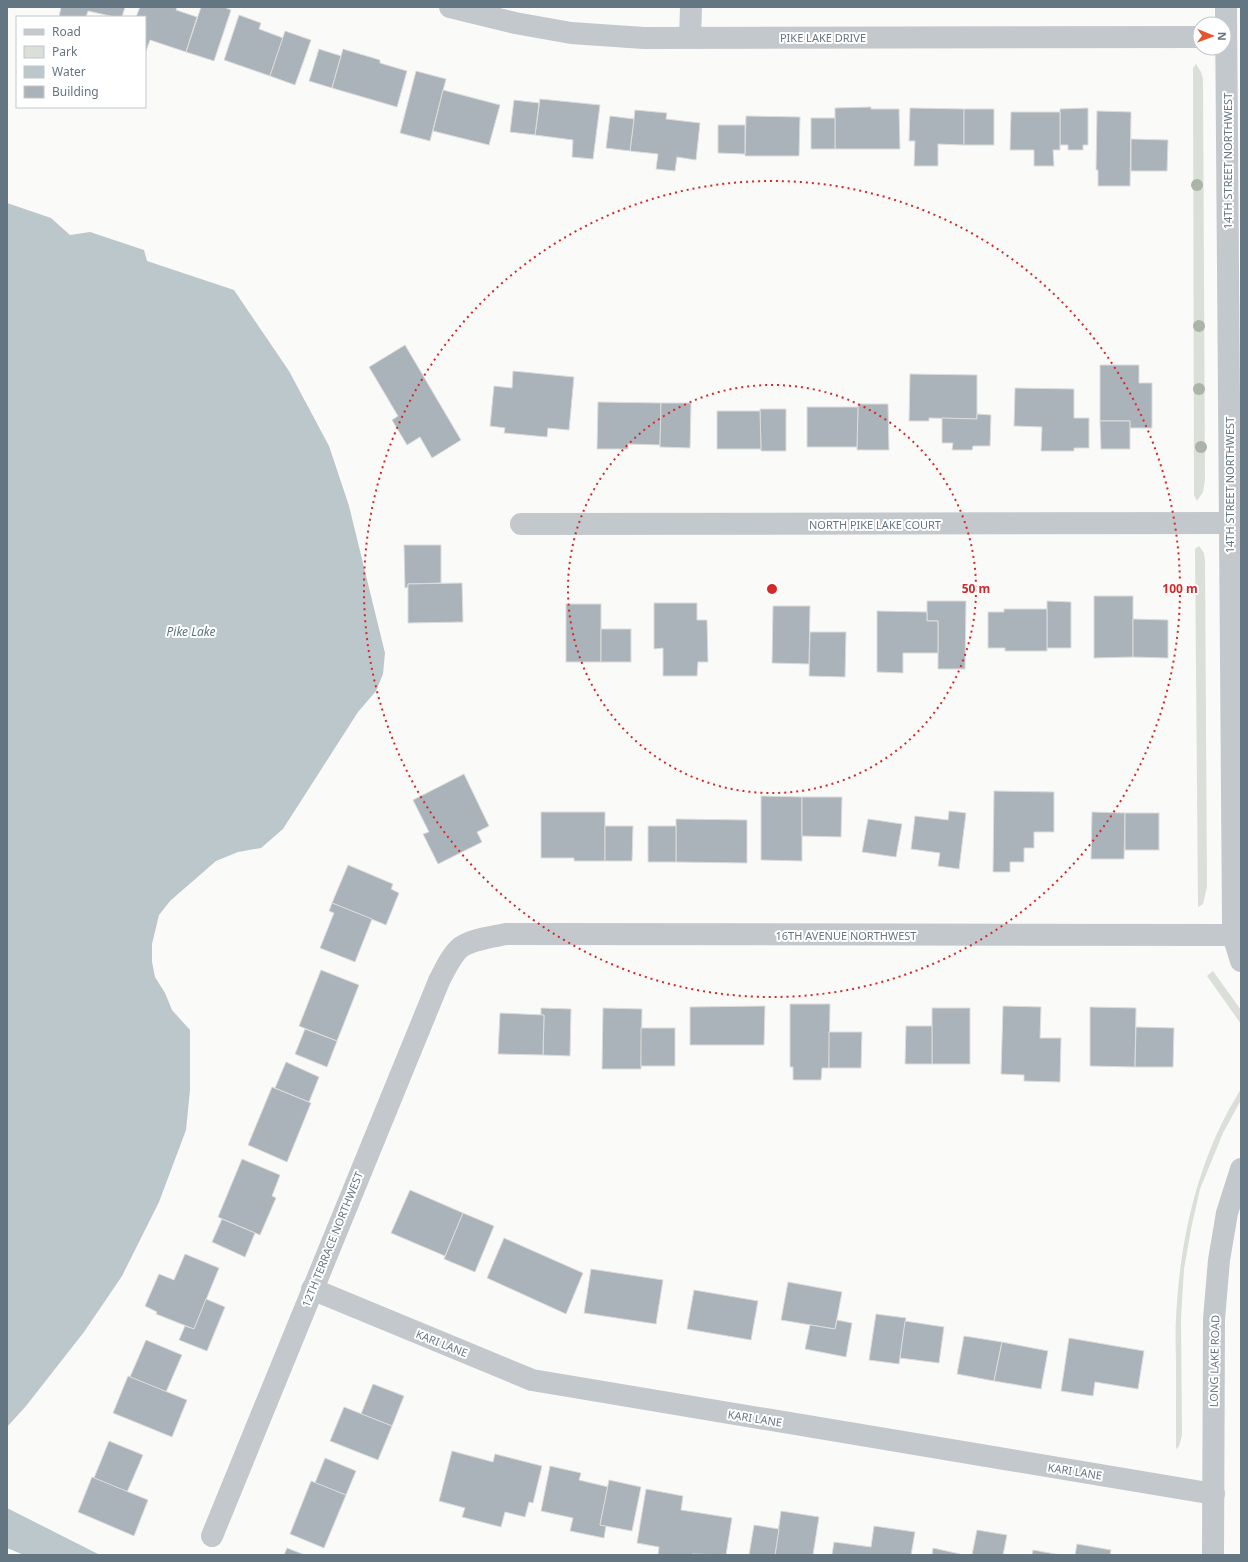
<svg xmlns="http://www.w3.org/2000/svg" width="1248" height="1562" viewBox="0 0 1248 1562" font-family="'Noto Sans',sans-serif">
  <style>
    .green { fill: #dadfd7 }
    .water { fill: #bbc7cb }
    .building { fill: #aab3b9; stroke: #dcdcda }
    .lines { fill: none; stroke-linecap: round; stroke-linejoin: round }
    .minor { stroke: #c3c8cc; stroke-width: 22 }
    .tertiary { stroke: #c3c8cc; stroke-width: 22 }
    .tree { fill: #aab4a7 }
    .ring { fill: none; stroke: #d62828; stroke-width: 2; stroke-dasharray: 2 4 }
    .labels { text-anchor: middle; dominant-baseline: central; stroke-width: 4; stroke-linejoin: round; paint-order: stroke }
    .street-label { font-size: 11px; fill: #657683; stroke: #fff }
    .water-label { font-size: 12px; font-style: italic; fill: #60757c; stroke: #fff }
    .centre { fill: #d62828; stroke: #fff; stroke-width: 2 }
    .ring-label { font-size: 12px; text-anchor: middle; font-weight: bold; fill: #d62828; stroke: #fff; stroke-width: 4; stroke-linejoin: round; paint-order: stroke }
  </style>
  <rect width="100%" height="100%" fill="#fafaf8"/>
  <!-- green -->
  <g class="green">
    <polygon points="1196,64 1201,72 1203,79 1205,480 1203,492 1197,501 1194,495 1193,68"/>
    <polygon points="1199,546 1204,553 1205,561 1207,887 1203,904 1198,907 1195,549"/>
    <polygon points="1213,971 1241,1010 1241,1024 1207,976"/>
    <path d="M1241,1089V1100L1223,1133L1200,1189L1191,1229L1184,1269L1181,1318L1182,1435L1179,1446L1176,1449C1176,1420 1176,1392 1176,1364C1176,1348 1175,1333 1176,1318C1180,1238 1198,1157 1241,1089Z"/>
  </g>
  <!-- water -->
  <g class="water">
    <polygon points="7,203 51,218 70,235 90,232 144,250 147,261 234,290 289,371 329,446 349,506 385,653 383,674 376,691 358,712 283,829 261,848 238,852 216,861 170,901 159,915 152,944 152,962 155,977 165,993 172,1010 190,1030 190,1090 186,1130 159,1202 122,1276 84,1332 26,1406 7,1427"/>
    <polygon points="7,1508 100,1555 24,1555 7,1548"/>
  </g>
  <!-- building -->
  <g class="building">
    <polygon points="61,7 125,7 122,17 115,17 88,11 86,17 59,17"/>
    <polygon points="140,7 177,7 176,10 197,17 186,52 150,40 145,54 145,17 136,17"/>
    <polygon points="201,7 224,7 231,10 214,61 186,52"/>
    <polygon points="239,15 261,23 259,29 283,38 270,76 224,60"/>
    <polygon points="285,31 311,40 295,85 270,76"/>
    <polygon points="319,49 341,56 332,88 309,81"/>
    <polygon points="343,49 380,60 380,63 407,71 397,107 332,88"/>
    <polygon points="416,71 446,79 430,141 400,133"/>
    <polygon points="443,90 500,105 489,145 433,131"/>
    <polygon points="540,99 600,105 593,159 572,157 573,140 535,135"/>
    <polygon points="514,100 539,103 535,135 510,132"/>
    <polygon points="871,107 871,109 899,109 900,149 835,149 835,108"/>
    <polygon points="910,108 964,109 964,145 938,144 938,166 914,166 915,141 909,141"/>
    <polygon points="1088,108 1088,145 1083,145 1083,150 1068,150 1068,145 1060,145 1060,109"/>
    <rect x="964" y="109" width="30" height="36"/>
    <polygon points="635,110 667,113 666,119 700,123 696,160 677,157 675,171 656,169 658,154 630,151"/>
    <polygon points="1097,111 1131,112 1130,186 1098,186 1098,170 1096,170"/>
    <polygon points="1011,112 1060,112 1060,150 1053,150 1054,166 1034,166 1034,150 1010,150"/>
    <polygon points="610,116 634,119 630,151 606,148"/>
    <polygon points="746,116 800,117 799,156 745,156"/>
    <rect x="811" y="118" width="24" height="31"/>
    <polygon points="718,125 745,125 745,154 718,153"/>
    <polygon points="1131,139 1168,140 1167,171 1131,171"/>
    <polygon points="405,345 461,440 432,458 420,437 407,445 392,420 398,416 369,367"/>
    <polygon points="1100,365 1139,365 1139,383 1152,383 1152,428 1130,428 1130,421 1100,421"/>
    <polygon points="513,371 574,377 569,430 548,428 547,437 504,433 505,428 490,426 494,386 512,388"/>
    <polygon points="910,374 977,375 977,419 929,418 929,421 909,421"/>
    <polygon points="1015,388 1074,389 1074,418 1089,418 1089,448 1074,448 1074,451 1041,451 1042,427 1014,426"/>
    <polygon points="598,402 661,403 660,445 628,444 628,449 597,449"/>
    <polygon points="661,403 691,403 690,448 660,447"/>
    <polygon points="858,404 888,404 889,450 857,450"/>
    <polygon points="807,407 858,407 857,447 807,447"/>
    <polygon points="760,409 786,409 786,451 761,451"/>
    <polygon points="717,411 760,411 761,449 717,449"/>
    <polygon points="977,414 991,415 990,446 973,446 972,450 952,450 953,443 942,443 942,418 977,419"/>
    <polygon points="1100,421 1130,421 1130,449 1101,449"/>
    <polygon points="404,545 441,545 441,583 408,584 408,587 405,588"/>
    <polygon points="462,583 463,622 408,623 408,584"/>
    <polygon points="1094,596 1133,596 1133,657 1094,658"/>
    <polygon points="927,601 966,601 965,669 938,669 938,621 927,621"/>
    <polygon points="1047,601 1071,602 1071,648 1047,648"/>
    <polygon points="654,603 697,603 697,620 707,620 708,662 698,662 697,676 663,676 663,648 654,649"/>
    <rect x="566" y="604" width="35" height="58"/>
    <polygon points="773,606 810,606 809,664 772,663"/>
    <polygon points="1004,609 1047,609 1047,651 1005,651 1005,648 988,648 988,612 1004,612"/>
    <polygon points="877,611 927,612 927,621 938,621 938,653 903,653 903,673 877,672"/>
    <polygon points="1133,619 1168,620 1168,658 1133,657"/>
    <rect x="601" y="629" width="30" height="33"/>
    <polygon points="810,632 846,632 845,677 809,676"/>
    <polygon points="464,774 489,826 477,832 482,842 438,864 423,834 429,832 413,800"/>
    <polygon points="994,791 1054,792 1054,832 1034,832 1034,848 1024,848 1024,862 1010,862 1010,872 993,872"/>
    <polygon points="761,796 802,797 802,861 761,860"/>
    <polygon points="802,797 842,797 841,837 802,836"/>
    <polygon points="949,811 966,813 959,869 938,866 940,853 911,849 915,816 948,820"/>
    <polygon points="541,812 605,812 605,861 574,861 574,858 541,858"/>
    <polygon points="1092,812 1125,813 1124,859 1091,859"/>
    <rect x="1125" y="813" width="34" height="37"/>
    <polygon points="676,819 747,820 747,863 676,862"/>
    <polygon points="868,819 902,824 896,857 862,852"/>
    <polygon points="605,826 633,826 632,861 605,861"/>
    <rect x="648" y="826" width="28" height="36"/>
    <polygon points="348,865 393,884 391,889 399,893 386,925 332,903"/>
    <polygon points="332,903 372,919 355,962 320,948 334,913 329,911"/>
    <polygon points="321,970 359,985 337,1041 299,1026"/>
    <polygon points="790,1004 830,1004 829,1068 822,1068 821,1080 793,1080 793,1067 790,1067"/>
    <polygon points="765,1006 764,1045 690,1045 690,1007"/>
    <polygon points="1003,1006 1041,1007 1040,1038 1061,1038 1060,1082 1024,1081 1024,1075 1001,1074"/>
    <polygon points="1090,1007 1136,1008 1135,1067 1090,1066"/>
    <polygon points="541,1008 571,1009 570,1056 543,1055 544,1015 541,1015"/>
    <polygon points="603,1008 642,1009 641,1069 602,1069"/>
    <rect x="932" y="1008" width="38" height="56"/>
    <polygon points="500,1013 544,1015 543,1055 498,1054"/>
    <polygon points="906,1026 932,1026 932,1064 905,1064"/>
    <polygon points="1136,1027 1174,1028 1173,1067 1135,1067"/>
    <rect x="641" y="1028" width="34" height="38"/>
    <polygon points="305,1029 337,1041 327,1067 295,1054"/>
    <polygon points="829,1032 862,1032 861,1068 829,1068"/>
    <polygon points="286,1062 319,1077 309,1102 275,1088"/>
    <polygon points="272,1087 311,1103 287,1162 248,1145"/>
    <polygon points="242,1159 280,1175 272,1196 276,1198 260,1235 218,1217"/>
    <polygon points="410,1190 463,1213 445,1256 391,1233"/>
    <polygon points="463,1213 494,1226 475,1272 444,1259"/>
    <polygon points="222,1219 255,1233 245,1257 212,1242"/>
    <polygon points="504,1238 583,1273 566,1314 487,1278"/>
    <polygon points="185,1254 219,1268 194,1329 156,1314 157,1312 145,1306 159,1274 174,1280"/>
    <polygon points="591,1269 663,1280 656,1324 584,1313"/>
    <polygon points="788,1282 842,1292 835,1329 781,1320"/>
    <polygon points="694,1290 758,1301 751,1340 687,1329"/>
    <polygon points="206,1299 225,1307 207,1351 179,1340 185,1326 194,1329"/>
    <polygon points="876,1314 906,1318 899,1364 869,1360"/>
    <polygon points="837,1320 852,1323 846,1357 805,1349 810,1325 835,1329"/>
    <polygon points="905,1321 944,1327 939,1363 900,1358"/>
    <polygon points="964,1336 1002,1342 994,1381 957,1374"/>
    <polygon points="1069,1338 1144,1351 1138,1389 1095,1382 1093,1396 1061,1391"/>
    <polygon points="146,1340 182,1355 166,1392 130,1377"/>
    <polygon points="1002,1342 1048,1351 1041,1389 994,1381"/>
    <polygon points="128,1376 187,1400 172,1437 113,1413"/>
    <polygon points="373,1384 404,1396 392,1426 361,1414"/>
    <polygon points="344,1407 392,1426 378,1460 330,1441"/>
    <polygon points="109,1441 143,1455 127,1492 94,1478"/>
    <polygon points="452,1451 493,1462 495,1454 542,1466 533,1503 529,1502 525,1517 505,1512 501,1527 462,1517 465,1508 439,1501"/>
    <polygon points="325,1458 356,1471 346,1495 315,1483"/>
    <polygon points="550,1466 581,1473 579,1480 608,1487 600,1525 606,1526 604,1538 570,1531 573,1518 541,1511"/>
    <polygon points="92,1477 148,1500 134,1536 78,1512"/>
    <polygon points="609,1480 641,1487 632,1531 600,1525"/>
    <polygon points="311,1481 346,1495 324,1548 290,1534"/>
    <polygon points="646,1489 683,1496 681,1510 732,1518 726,1555 692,1554 692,1555 658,1555 659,1547 637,1543"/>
    <polygon points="781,1511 819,1517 813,1555 775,1555"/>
    <polygon points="754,1525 779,1529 775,1555 749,1555"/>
    <polygon points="874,1526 915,1532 911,1555 832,1555 834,1542 871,1547"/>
    <polygon points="977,1530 1007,1535 1003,1555 972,1555"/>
    <polygon points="1077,1544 1111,1550 1110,1555 1075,1555"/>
    <polygon points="287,1548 305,1555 284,1555"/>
    <polygon points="933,1548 960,1554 960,1555 932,1555"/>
    <polygon points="1033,1550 1061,1555 1032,1555"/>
  </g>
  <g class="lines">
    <!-- minor -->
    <g class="minor">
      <polyline points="450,7 515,23 571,33 644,38 1200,37"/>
      <polyline points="690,37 691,7"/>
      <polyline points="521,524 1241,523"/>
      <polyline points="312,1289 532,1380 1214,1494"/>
      <path d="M212,1536L439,981C444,971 452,954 461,947C473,939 492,937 506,934L1233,935"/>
    </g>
    <!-- tertiary -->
    <g class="tertiary">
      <polyline points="1226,7 1233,922 1233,935 1241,961"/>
      <polyline points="1213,1555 1214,1319 1219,1260 1227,1213 1241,1169"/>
    </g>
  </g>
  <!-- trees -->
  <g class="tree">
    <circle cx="1197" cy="185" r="6"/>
    <circle cx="1199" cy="326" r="6"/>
    <circle cx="1199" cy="389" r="6"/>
    <circle cx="1201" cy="447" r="6"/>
  </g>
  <!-- distance rings -->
  <g class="ring">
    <circle cx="772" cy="589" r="204"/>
    <circle cx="772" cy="589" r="408"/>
  </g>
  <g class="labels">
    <!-- street labels -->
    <g class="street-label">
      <text x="823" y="37">PIKE LAKE DRIVE</text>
      <text transform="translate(1227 161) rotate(-90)">14TH STREET NORTHWEST</text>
      <text transform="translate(1229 485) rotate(-90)">14TH STREET NORTHWEST</text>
      <text x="875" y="524">NORTH PIKE LAKE COURT</text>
      <text x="846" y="935">16TH AVENUE NORTHWEST</text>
      <text transform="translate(332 1239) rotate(-68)">12TH TERRACE NORTHWEST</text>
      <text transform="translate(442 1343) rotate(22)">KARI LANE</text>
      <text transform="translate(1214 1361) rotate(-89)">LONG LAKE ROAD</text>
      <text transform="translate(755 1418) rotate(9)">KARI LANE</text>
      <text transform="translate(1075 1471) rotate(9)">KARI LANE</text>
    </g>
    <!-- water labels -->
    <g class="water-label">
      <text x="191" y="631">Pike Lake</text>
    </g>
  </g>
  <circle cx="772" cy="589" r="6" class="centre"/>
  <g class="ring-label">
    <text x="976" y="593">50 m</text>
    <text x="1180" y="593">100 m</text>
  </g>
  <!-- border -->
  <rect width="1248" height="1562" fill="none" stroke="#657683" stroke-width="16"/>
  <!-- legend -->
  <rect x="16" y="16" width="130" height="92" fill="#ffffff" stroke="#c1c8cd"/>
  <rect x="24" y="29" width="20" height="6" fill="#c3c8cc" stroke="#c1c8cd"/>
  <text x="52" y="36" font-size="12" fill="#657683">Road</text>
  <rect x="24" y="46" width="20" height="12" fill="#dadfd7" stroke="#c1c8cd"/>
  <text x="52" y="56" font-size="12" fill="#657683">Park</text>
  <rect x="24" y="66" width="20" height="12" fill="#bbc7cb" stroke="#c1c8cd"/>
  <text x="52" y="76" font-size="12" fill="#657683">Water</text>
  <rect x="24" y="86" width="20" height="12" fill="#aab3b9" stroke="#c1c8cd"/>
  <text x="52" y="96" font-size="12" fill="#657683">Building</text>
  <!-- north arrow -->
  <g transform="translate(1212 36) rotate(91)"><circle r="19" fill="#ffffff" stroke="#c1c8cd"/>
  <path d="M0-3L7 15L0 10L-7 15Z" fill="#e4572e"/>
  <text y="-6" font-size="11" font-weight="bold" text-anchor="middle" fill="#657683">N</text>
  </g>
</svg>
